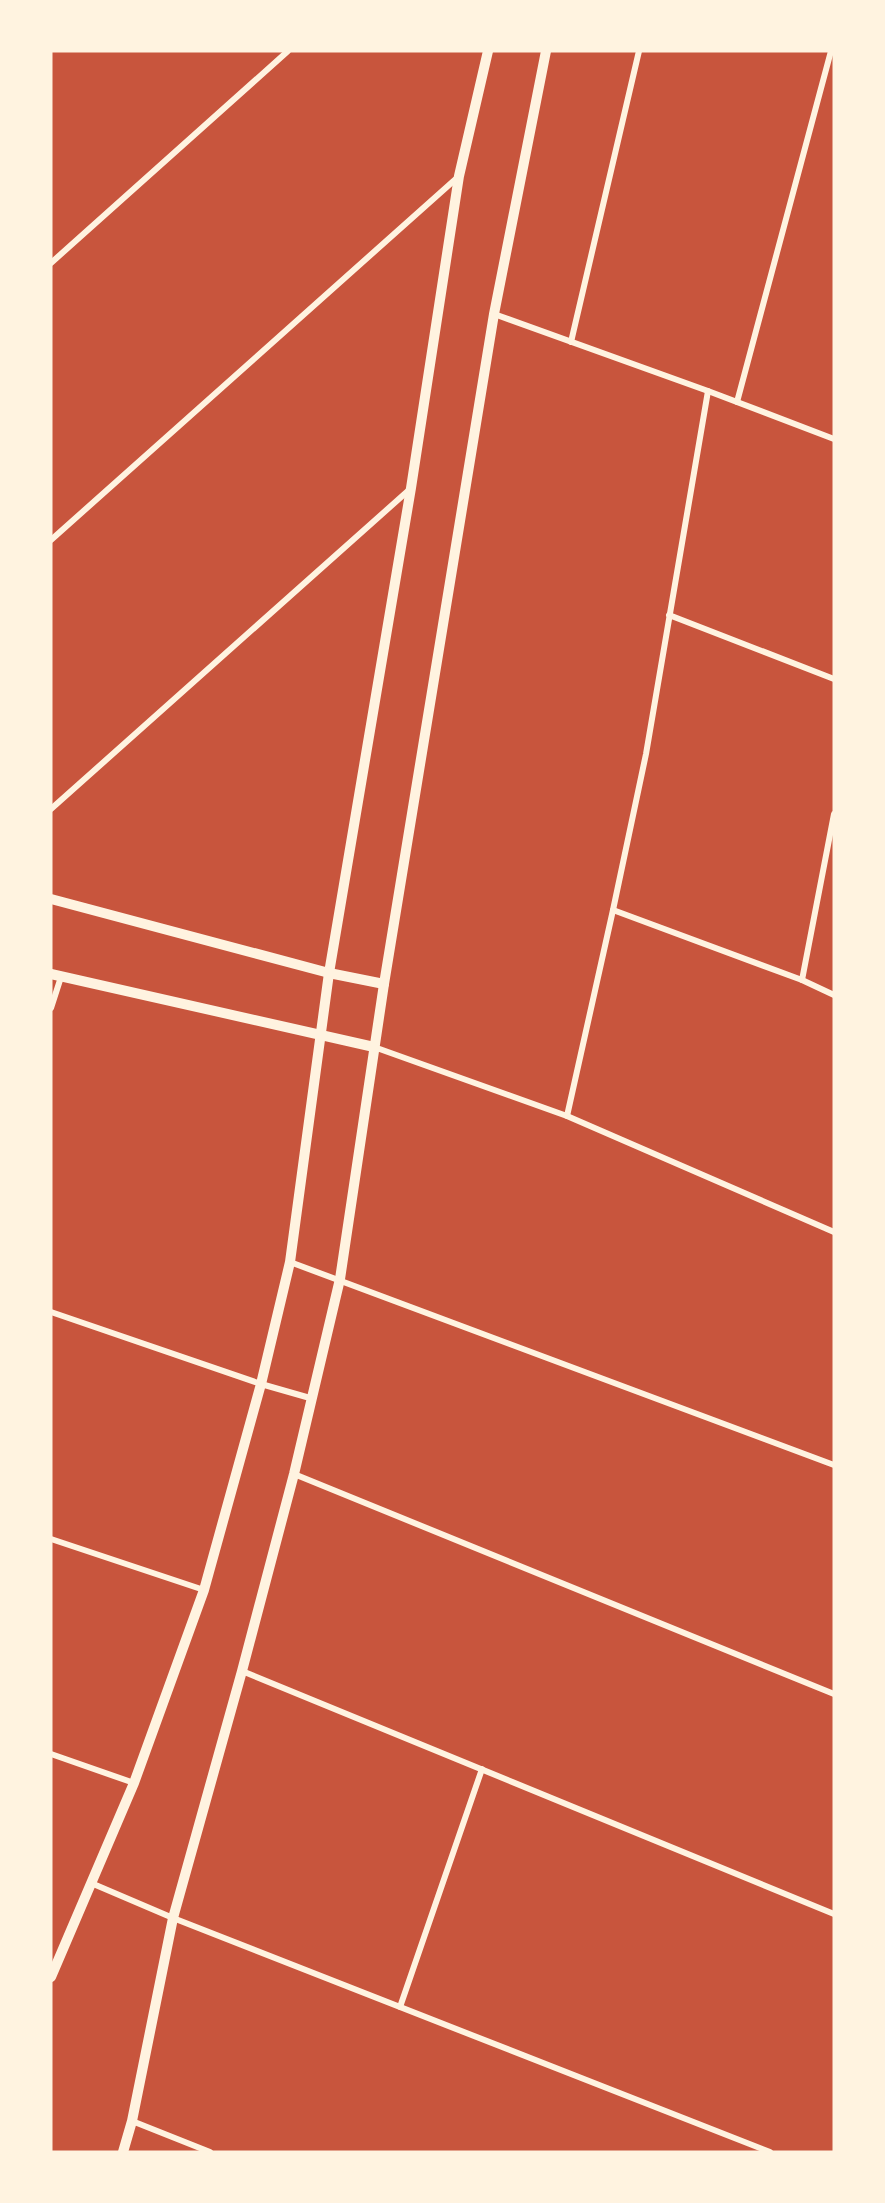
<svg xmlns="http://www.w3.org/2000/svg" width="885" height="2203" viewBox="0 0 885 2203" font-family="'Roboto Condensed',sans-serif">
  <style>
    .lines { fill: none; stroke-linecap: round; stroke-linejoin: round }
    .minor { stroke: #fff3e0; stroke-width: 6 }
    .tertiary { stroke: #fff3e0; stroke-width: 10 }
  </style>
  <rect width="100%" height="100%" fill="#c8553d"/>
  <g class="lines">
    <!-- minor -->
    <g class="minor">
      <polyline points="51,263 288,51"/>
      <polyline points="494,314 708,391 834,439"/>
      <polyline points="571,342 639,51"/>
      <polyline points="737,402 831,51"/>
      <polyline points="51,540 458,177"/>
      <polyline points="669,615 834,679"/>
      <polyline points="51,809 409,490"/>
      <polyline points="613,910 802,980 834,995"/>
      <polyline points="802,980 834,814"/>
      <polyline points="51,1008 61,977"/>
      <polyline points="374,1047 567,1116 834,1232"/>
      <polyline points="567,1116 613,910 646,754 708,391"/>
      <polyline points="290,1262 834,1465"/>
      <polyline points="51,1312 261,1384 310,1398"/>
      <polyline points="294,1474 834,1694"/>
      <polyline points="51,1539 204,1590"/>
      <polyline points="242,1671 834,1914"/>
      <polyline points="51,1754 134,1783"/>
      <polyline points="91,1883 173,1918 770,2152"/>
      <polyline points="400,2007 482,1769"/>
      <polyline points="132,2121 210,2152"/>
    </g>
    <!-- tertiary -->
    <g class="tertiary">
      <polyline points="51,899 329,973 384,984"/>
      <polyline points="51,974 374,1047"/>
      <polyline points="51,1977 134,1783 204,1590 261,1384 290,1262 329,973 411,488 459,176 488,51"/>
      <polyline points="123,2152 132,2121 173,1918 242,1671 294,1474 340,1279 384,984 494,314 546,51"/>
    </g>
  </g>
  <!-- border -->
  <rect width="885" height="2203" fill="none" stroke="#fff3e0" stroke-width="105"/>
</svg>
